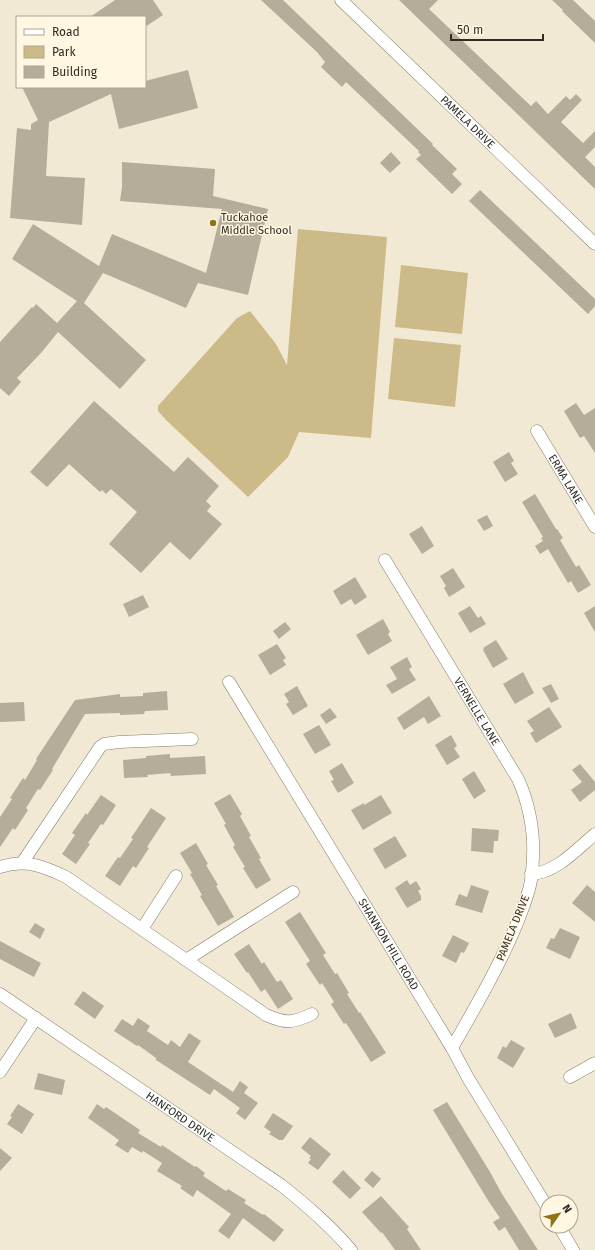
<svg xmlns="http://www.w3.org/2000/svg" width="595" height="1250" viewBox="0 0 595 1250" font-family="'Fira Sans',sans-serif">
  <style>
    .green { fill: #cdba89 }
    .building { fill: #b5ad99 }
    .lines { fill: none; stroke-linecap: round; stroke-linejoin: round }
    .minor-casing { stroke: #847d6a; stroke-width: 13 }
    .minor { stroke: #fff; stroke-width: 12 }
    .poi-dot { fill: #907217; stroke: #fff7e2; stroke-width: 1.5 }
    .labels { text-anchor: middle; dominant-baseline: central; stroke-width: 3; stroke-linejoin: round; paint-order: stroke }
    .street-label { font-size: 11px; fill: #2f2c24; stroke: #fff7e2 }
    .poi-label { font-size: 11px; fill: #2f2c24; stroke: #fff7e2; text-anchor: start }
  </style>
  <rect width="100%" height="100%" fill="#f1e9d4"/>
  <!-- green -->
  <g class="green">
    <polygon points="298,229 387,237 371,438 299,432 288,457 248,497 166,420 158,411 158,406 237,318 250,311 276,344 287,365"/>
    <polygon points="401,265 468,273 462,334 395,327"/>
    <polygon points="394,338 461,345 455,407 388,399"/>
  </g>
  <!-- building -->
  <g class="building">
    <polygon points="115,0 153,0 163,15 145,27 145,17 90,17"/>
    <polygon points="261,0 283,0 433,144 432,145 457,169 452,174 462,184 452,194 416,159 421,155 418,152 419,151 346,82 342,87 321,67 325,62 317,52"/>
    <polygon points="399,0 438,0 429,9 531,106 536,101 548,114 566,96 570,100 576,94 582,100 561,122 583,143 595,131 595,147 585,157 595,167 595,189"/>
    <polygon points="552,0 573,0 595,21 595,43 562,11 563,10"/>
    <polygon points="188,70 198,108 119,129 111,94 49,122 46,176 85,178 82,225 10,218 17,128 31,130 31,124 38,120 22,87 145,87 145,81"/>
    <polygon points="391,152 401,163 390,173 380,163"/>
    <polygon points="122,162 215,169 213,196 268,209 248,295 198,283 186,308 103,273 84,303 146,360 120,389 58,332 41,353 17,378 21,382 9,396 0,388 0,342 32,307 33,308 36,304 57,323 77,301 12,259 33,224 99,266 112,234 206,273 222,209 120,201 122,187"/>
    <polygon points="480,190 595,299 595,306 588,314 469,201"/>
    <polygon points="94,401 174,472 188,457 219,486 206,501 211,506 207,511 222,524 190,560 170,542 141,573 109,544 137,512 111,489 106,494 102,490 100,492 69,464 47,487 30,472"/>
    <polygon points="576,403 584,415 595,408 595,453 584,436 580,438 564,411"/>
    <polygon points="509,452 514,461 511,463 518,474 505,482 493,462"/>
    <polygon points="535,494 556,529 557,529 563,538 560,540 576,567 579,565 591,585 578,593 571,581 568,583 548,549 540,554 535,546 543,541 541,538 543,537 522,502"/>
    <polygon points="487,515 493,526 484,531 477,520"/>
    <polygon points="422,526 434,546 422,554 409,534"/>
    <polygon points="453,568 465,587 449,597 444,588 446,586 440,576"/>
    <polygon points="355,577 367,597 355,605 351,599 341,605 333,591"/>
    <polygon points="143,595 149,607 129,617 123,604"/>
    <polygon points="470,606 478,618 481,616 486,624 470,633 458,613"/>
    <polygon points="595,606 595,632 584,613"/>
    <polygon points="383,619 390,632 388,634 392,641 368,655 356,635"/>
    <polygon points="285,622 291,629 279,639 273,631"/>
    <polygon points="496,640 508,659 493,668 483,650 484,649 483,648"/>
    <polygon points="277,644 286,658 283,660 286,665 270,675 258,655"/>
    <polygon points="407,657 412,667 409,669 416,680 392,694 386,685 397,679 390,667"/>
    <polygon points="523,672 534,693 515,704 503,684"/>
    <polygon points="551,684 559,699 551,703 542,688"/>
    <polygon points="297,686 308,706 293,715 286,704 289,702 284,694"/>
    <polygon points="167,691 168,710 145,711 144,714 120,715 120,713 85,714 52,769 53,770 40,790 38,789 26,808 28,810 15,830 13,828 0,847 0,817 12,799 10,798 23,778 25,780 37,760 36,759 75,700 120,694 120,697 143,696 143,693"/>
    <polygon points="429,696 441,716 428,724 424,717 404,730 397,718"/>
    <polygon points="24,702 25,721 0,722 0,703"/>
    <polygon points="549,707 562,727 536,743 530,733 534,731 527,721"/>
    <polygon points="330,708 337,717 326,724 320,715"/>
    <polygon points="319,725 331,745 315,754 303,734"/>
    <polygon points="451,735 457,746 454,748 460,757 447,765 435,745"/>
    <polygon points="170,754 170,758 205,756 206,774 171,776 170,773 147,775 148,777 124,778 123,760 146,758 146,756"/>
    <polygon points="342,763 354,783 338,793 331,781 334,780 329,771"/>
    <polygon points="580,764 595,782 595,790 580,802 571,790 582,782 572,770"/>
    <polygon points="474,771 486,791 474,799 462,779"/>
    <polygon points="230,794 242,814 240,816 251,836 249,837 261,858 259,859 271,880 256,889 243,868 245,867 233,847 235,845 224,825 226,824 214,803"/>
    <polygon points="101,795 116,805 103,825 101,824 88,843 90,844 76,864 62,854 75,835 72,833 86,813 87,815"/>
    <polygon points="381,795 392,813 363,830 351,810 364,803 364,805"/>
    <polygon points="151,808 166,818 147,847 149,848 136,868 133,866 120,886 105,876 118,857 120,858 133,839 131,838"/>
    <polygon points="472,828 499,830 498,841 494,841 493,853 471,851"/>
    <polygon points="395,836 407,856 385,869 373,849"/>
    <polygon points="196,843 208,864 206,865 218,885 216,886 234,917 218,926 200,896 202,895 190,874 192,873 180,853"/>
    <polygon points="407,880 410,885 416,881 421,889 418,891 421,896 421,900 407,908 395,888"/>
    <polygon points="471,885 489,891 482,913 455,905 459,894 467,897"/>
    <polygon points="587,885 595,892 595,922 572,903"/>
    <polygon points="300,912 326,953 323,955 335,974 337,973 349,993 347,994 359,1013 360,1012 386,1053 371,1062 346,1023 344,1024 331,1004 334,1002 322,983 320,985 306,964 310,961 285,922"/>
    <polygon points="35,923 45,929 40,939 29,932"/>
    <polygon points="560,928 580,937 570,959 546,948 551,938 554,939"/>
    <polygon points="453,935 469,943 464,953 461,952 456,963 442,956"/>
    <polygon points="0,941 41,963 34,977 0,959"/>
    <polygon points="249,944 262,964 264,962 277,982 281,980 293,999 278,1009 265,989 261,992 248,972 247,973 234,954"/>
    <polygon points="83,991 104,1006 95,1019 74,1004"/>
    <polygon points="571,1013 577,1028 555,1038 548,1024"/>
    <polygon points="138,1018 150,1026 147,1031 168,1045 171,1040 180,1047 189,1033 201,1041 188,1062 233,1092 240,1081 248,1087 244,1093 258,1103 245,1120 236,1113 240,1108 214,1089 210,1095 156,1060 156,1058 138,1045 137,1046 114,1031 122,1019 133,1026"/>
    <polygon points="511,1040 525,1048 513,1068 497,1058 503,1046 506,1048"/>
    <polygon points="38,1073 65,1080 62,1095 34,1089"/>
    <polygon points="447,1102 490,1172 502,1194 538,1250 519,1250 505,1227 499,1231 493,1222 500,1218 489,1202 433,1110"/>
    <polygon points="18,1104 34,1114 22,1134 7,1124 12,1117 10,1116"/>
    <polygon points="97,1104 104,1109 106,1107 140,1130 138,1133 161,1147 162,1145 195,1167 196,1166 205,1173 203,1176 226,1191 228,1189 246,1200 244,1203 263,1215 264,1214 284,1230 274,1242 243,1218 229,1239 218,1231 231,1214 197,1190 193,1197 180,1188 182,1186 157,1171 162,1163 143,1151 142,1153 132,1147 128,1153 115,1145 119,1140 88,1118"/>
    <polygon points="273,1113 293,1126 283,1140 279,1140 269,1134 271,1132 264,1127"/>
    <polygon points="310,1137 331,1154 318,1170 308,1163 311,1159 309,1158 311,1156 301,1148"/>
    <polygon points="0,1148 12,1158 0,1171"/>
    <polygon points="343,1170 361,1188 350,1199 332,1182"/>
    <polygon points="372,1171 381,1179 373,1188 364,1180"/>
    <polygon points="381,1196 409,1227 407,1229 421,1250 395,1250 382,1232 381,1233 362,1212"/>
  </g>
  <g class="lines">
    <!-- minor casing -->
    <g class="minor-casing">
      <g id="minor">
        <path id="s1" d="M341,0L595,244"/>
        <path id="s2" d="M537,431L595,527"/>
        <path id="s3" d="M385,560L518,779C532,810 536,846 531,880C529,894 523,907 518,921C500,965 476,1006 452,1048"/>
        <path id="s4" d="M229,682L452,1048L468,1078L547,1207"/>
        <polyline points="22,863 100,747 104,744 119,742 192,739"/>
        <path d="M0,867C26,859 43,866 66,877L266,1015C286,1024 293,1023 312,1014"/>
        <path d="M531,874C556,873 577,849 595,834"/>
        <polyline points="142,929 176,876"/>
        <polyline points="186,960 293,892"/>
        <path id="s5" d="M0,994L281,1185C306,1205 330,1225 351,1250"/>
        <polyline points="0,1072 36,1018"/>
        <polyline points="570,1077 595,1063"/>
        <polyline points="559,1226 573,1250"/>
      </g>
    </g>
    <!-- minor -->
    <use href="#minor" class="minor"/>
  </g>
  <!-- markers -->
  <circle class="poi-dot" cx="213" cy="223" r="4"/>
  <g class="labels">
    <!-- street labels -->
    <g class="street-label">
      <text stroke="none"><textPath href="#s1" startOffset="176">PAMELA DRIVE</textPath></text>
      <text stroke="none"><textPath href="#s2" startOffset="56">ERMA LANE</textPath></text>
      <text stroke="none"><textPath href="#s3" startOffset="177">VERNELLE LANE</textPath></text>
      <text transform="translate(513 928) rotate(-68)">PAMELA DRIVE</text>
      <text stroke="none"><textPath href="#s4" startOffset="307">SHANNON HILL ROAD</textPath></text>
      <text stroke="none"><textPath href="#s5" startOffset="218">HANFORD DRIVE</textPath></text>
    </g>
    <!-- poi labels -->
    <g class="poi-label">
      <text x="221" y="217">Tuckahoe<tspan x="221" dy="13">Middle School</tspan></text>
    </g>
  </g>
  <!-- legend -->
  <rect x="16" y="16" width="130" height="72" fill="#fff7e2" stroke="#aca696"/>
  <rect x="24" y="29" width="20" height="6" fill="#ffffff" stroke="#aca696"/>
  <text x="52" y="36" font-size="12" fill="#2f2c24">Road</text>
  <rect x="24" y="46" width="20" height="12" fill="#cdba89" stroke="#aca696"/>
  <text x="52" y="56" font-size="12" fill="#2f2c24">Park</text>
  <rect x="24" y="66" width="20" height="12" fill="#b5ad99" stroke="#aca696"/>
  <text x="52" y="76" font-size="12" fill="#2f2c24">Building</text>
  <!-- north arrow -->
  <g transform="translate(559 1214) rotate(56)"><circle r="19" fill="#fff7e2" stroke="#aca696"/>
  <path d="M0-3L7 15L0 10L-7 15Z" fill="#907217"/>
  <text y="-6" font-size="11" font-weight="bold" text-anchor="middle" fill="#2f2c24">N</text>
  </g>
  <!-- scale -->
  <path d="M451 34v6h92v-6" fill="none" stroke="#2f2c24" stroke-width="2"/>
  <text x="457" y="34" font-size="12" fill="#2f2c24" stroke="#fff7e2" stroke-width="3" paint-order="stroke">50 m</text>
</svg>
